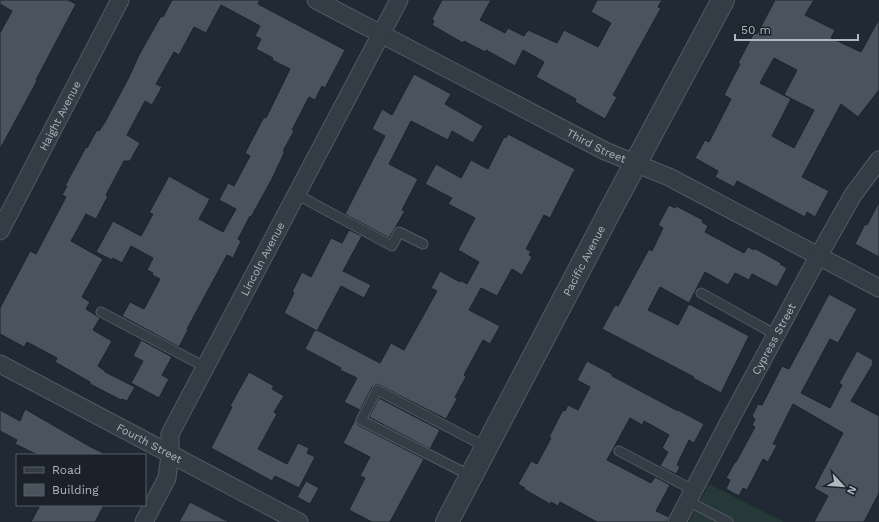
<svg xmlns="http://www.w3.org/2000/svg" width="879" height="522" viewBox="0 0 879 522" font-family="'Work Sans',sans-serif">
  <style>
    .green { fill: #263837 }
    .building { fill: #4a545f; stroke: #1c232b; fill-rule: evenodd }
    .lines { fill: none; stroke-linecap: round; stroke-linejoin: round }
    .service-casing { stroke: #525a62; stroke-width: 11 }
    .minor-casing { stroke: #525a62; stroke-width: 19 }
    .tertiary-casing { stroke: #525a62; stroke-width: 24 }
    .service { stroke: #343c45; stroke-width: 9 }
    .minor { stroke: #343c45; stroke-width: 17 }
    .tertiary { stroke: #343c45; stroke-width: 22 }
    .labels { text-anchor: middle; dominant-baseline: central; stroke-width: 3; stroke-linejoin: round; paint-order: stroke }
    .street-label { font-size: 11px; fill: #afb7c1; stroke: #1a2129 }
  </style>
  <rect width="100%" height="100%" fill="#212a34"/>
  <!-- green -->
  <polygon class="green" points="709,484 784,522 689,522"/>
  <!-- building -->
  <g class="building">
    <polygon points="0,0 68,0 76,4 36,80 37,81 0,149 0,33 12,11 0,4"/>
    <polygon points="172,0 260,0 258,4 345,50 325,88 322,86 315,100 309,97 292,130 294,131 283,151 285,151 272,179 251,217 250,216 238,239 241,241 233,258 227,255 187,329 188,330 179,347 122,316 130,302 144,309 160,279 152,275 153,273 147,270 153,258 131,246 122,263 113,258 112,260 96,252 113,221 141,236 153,214 149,213 169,176 210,199 199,219 223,232 236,209 219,200 228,183 234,186 250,156 245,153 264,117 266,118 290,69 272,60 273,58 256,49 261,39 255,36 260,26 221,5 206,33 194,27 179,55 174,52 156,84 162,87 152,105 145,101 127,135 140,143 130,161 124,161 106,195 108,196 96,219 86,214 71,241 103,259 82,297 90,302 86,309 100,318 93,330 112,341 98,366 105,371 105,372 135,387 127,401 122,399 121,400 90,384 90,382 55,362 57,358 27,342 24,347 0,334 0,308 30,251 36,254 66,197 62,195 67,186 65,186 86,147 87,148 97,130 99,131 105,122 128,79 139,55 161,16 163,17"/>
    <polygon points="442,0 491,0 480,20 505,33 508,28 524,36 528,30 557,43 564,30 598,47 611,23 591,12 597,0 662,0 658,7 661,8 613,95 617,97 605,119 575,102 576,99 536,77 544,62 523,50 515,66 486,50 485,52 464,41 463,43 432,25 434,21 432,19"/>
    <path d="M775,0H814L805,15L835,30L831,38L861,52L879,19V90L858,117L841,104L802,177L829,191L815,217L807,212L805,217L737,181L734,187L715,177L718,171L695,158L705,140L709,142L731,99L724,95L740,64L738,63L754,33L757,34ZM774,58L797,70L784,95L814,110L794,148L772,136L791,99L760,83Z"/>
    <polygon points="414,74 451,94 445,104 483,126 473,143 452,131 448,140 411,121 389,164 418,179 402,210 405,211 389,238 345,214 385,136 372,129 382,109 392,115"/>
    <polygon points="508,134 575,169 550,218 544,215 526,249 531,251 529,255 532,257 522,275 512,269 497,296 481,288 469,310 500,326 490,344 483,340 464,375 466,377 455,397 457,399 446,419 377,384 372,387 360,410 344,402 357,378 340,370 341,368 305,349 315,329 380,363 391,343 404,350 437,291 431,288 440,271 460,282 460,280 467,284 479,262 458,250 475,218 448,204 452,198 425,184 436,164 461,178 471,160 488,169 504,137 506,138"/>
    <polygon points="879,202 879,257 855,244 865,224 867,225"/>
    <polygon points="669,205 675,208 676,206 703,220 702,222 708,226 705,232 744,253 748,247 754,250 754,248 781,263 780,264 787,268 777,287 752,274 749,280 735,273 728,285 705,272 689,303 660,287 648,310 678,325 689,304 749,336 721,393 693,378 694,377 602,329 615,305 618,306 649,249 652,251 663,228 658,225"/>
    <polygon points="349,230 362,236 343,271 371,285 364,298 341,286 317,331 284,313 294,293 292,292 302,272 311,277 331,238 342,243"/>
    <polygon points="829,294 857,309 838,343 830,339 801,393 830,408 842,385 839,383 857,351 873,360 872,363 873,364 851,401 879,416 879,493 864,522 814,522 828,496 814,488 843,433 793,404 773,444 777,445 768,462 763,459 747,490 743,488 739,496 726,489 730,480 726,478 735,462 736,462 755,427 752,425 755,419 752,416 758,404 762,405 782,366 789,369"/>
    <polygon points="141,340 172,357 162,375 169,379 159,398 131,383 143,361 133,356"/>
    <polygon points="587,361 612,374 612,376 678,411 678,410 704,424 694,443 689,440 677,465 680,467 676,474 660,466 668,452 662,448 669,435 644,421 642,425 630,418 607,460 651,483 655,477 670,485 656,511 669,517 667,522 597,522 560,502 558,506 551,502 550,504 524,489 525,488 518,484 531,461 537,464 551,438 549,437 563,410 565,411 568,405 578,410 590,387 577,380"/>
    <polygon points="249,372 274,386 272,389 284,396 274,412 277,414 258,449 287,464 298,443 309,448 307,453 315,457 299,488 275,476 272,481 211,448 232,407 230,406"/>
    <polygon points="379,398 440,430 430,449 369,417"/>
    <polygon points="25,409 89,446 107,455 38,455 15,444 17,440 0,431 0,410 20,421"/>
    <polygon points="355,420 358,425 424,459 390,522 372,522 349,510 365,478 360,476 370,457 343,443"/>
    <polygon points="306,481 319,488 310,504 297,497"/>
    <polygon points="190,502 229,522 179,522"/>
    <polygon points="40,505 104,505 95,522 31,522"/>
  </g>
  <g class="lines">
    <!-- service casing -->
    <g class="service-casing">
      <g id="service">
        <polyline points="296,194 392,246 399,232 423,244"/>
        <polyline points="701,293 776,335"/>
        <polyline points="101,312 205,367"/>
        <polyline points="619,451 693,490"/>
        <polyline points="471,476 361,420 377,390 486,447"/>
        <polyline points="688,501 728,522"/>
      </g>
    </g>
    <!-- minor casing -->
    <g class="minor-casing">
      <g id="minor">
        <path id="s1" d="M316,0L605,151L669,177L879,288"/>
        <path id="s2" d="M0,231L120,0"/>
        <path id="s3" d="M0,364L299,522"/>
        <path id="s4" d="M144,522L167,478L170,455V434L399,0"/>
        <path id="s5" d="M677,522L730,420L819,255L853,195L879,160"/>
      </g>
    </g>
    <!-- tertiary casing -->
    <g class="tertiary-casing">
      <g id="tertiary">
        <path id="s6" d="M447,522L610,211L723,0"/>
      </g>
    </g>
    <!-- service -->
    <use href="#service" class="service"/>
    <!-- minor -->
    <use href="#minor" class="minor"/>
    <!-- tertiary -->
    <use href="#tertiary" class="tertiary"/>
  </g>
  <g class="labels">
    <!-- street labels -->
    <g class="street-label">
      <text stroke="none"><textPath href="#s2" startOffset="130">Haight Avenue</textPath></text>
      <text stroke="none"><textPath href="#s1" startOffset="316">Third Street</textPath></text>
      <text stroke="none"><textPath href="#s4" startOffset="292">Lincoln Avenue</textPath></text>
      <text stroke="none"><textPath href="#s6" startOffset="295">Pacific Avenue</textPath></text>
      <text stroke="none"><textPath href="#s5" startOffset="207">Cypress Street</textPath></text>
      <text stroke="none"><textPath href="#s3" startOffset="169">Fourth Street</textPath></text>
    </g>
  </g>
  <!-- legend -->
  <rect x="16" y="454" width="130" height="52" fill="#1a2129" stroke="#565d66"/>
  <rect x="24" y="467" width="20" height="6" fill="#343c45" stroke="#565d66"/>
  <text x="52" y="474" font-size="12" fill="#afb7c1">Road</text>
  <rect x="24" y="484" width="20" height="12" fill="#4a545f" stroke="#565d66"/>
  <text x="52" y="494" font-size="12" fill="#afb7c1">Building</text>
  <!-- north arrow -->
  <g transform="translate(843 486) rotate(116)" stroke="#1a2129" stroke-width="3" paint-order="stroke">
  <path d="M0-3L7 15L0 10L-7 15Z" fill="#afb7c1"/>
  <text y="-6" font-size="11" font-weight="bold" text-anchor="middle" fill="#afb7c1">N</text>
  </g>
  <!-- scale -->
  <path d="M735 34v6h123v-6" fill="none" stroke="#afb7c1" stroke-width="2"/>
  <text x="741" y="34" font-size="12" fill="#afb7c1" stroke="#1a2129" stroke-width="3" paint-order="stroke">50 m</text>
</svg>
